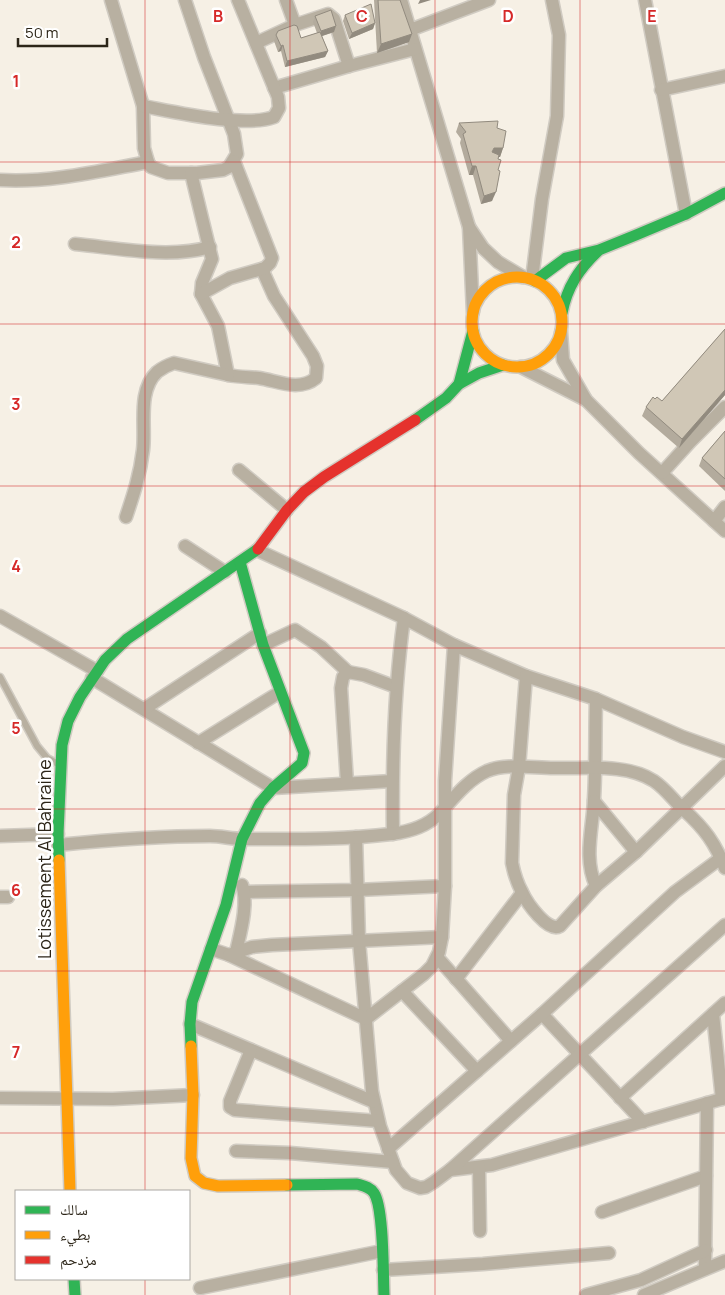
<svg xmlns="http://www.w3.org/2000/svg" width="725" height="1295" viewBox="0 0 725 1295" font-family="Manrope,'Noto Naskh Arabic',sans-serif">
  <style>
    .lines { fill: none; stroke-linecap: round; stroke-linejoin: round }
    .lane-casing { stroke: #d0cbc2; stroke-width: 9 }
    .street-casing { stroke: #d0cbc2; stroke-width: 15 }
    .fast-casing { stroke: #d0cbc2; stroke-width: 14 }
    .slow-casing { stroke: #d0cbc2; stroke-width: 14 }
    .jam-casing { stroke: #d0cbc2; stroke-width: 14 }
    .lane { stroke: #b8b0a1; stroke-width: 6 }
    .street { stroke: #b8b0a1; stroke-width: 12 }
    .fast { stroke: #30b455; stroke-width: 11 }
    .slow { stroke: #ff9f0a; stroke-width: 11 }
    .jam { stroke: #e5322d; stroke-width: 11 }
    .wall { fill: #b3ab9d }
    .shaded-wall { fill: #928b7f }
    .building { fill: #d0c7b6; stroke: #928b7f }
    .grid { fill: none; stroke: #d62828; stroke-width: 1; stroke-opacity: 0.55 }
    .labels { text-anchor: middle; dominant-baseline: central; stroke-width: 5; stroke-linejoin: round; paint-order: stroke }
    .street-label { font-size: 18px; fill: #2c2518; stroke: #fff }
    .grid-label { font-size: 16px; text-anchor: middle; font-weight: bold; fill: #d62828; stroke: #fff; stroke-width: 5; stroke-linejoin: round; paint-order: stroke }
  </style>
  <rect width="100%" height="100%" fill="#f6f0e5"/>
  <g class="lines">
    <!-- lane casing -->
    <g class="lane-casing">
      <polyline id="lane" points="0,677 37,746 47,758 58,764"/>
    </g>
    <!-- street casing -->
    <g class="street-casing">
      <g id="street">
        <polyline points="111,0 143,106 144,148 148,162 151,167 168,173 197,173 223,170 229,167 237,154 234,134 204,57 185,0"/>
        <polyline points="286,0 295,25"/>
        <polyline points="401,0 469,227 473,312"/>
        <polyline points="645,0 686,214"/>
        <polyline points="410,30 489,0"/>
        <polyline points="256,43 295,25 328,14 334,19 349,66"/>
        <polyline points="274,88 349,66 415,49"/>
        <polyline points="661,90 725,76"/>
        <path d="M143,106C175,112 244,128 274,117L279,108L278,97L238,0"/>
        <path d="M191,173L212,259L202,283L201,294L218,326L228,375C238,377 249,377 259,378C278,381 299,392 316,378L317,366L313,356L274,296L262,269"/>
        <path d="M0,180C50,183 99,171 148,162"/>
        <polyline points="469,227 483,248 498,262 523,277"/>
        <path d="M75,244C117,248 169,259 210,247"/>
        <polyline points="532,279 542,199 557,116 559,35 552,0"/>
        <polyline points="201,294 230,278 265,268 270,263 272,258 234,161"/>
        <polyline points="561,332 563,360 586,400 639,453 725,531"/>
        <polyline points="521,367 586,400"/>
        <polyline points="239,470 287,510"/>
        <polyline points="662,473 690,442 725,407"/>
        <path d="M126,517C134,493 140,475 143,450C146,426 137,391 157,372C162,368 168,365 174,363L228,375"/>
        <polyline points="714,521 725,507"/>
        <polyline points="185,546 225,572"/>
        <polyline points="257,550 404,618 454,645 526,676 596,699 683,737 725,752"/>
        <polyline points="0,616 97,671"/>
        <polyline points="263,645 295,630 321,647 348,672"/>
        <path d="M526,676L519,767L514,795L512,863C514,873 517,883 522,892C527,903 548,933 560,926L596,886L636,852L725,766"/>
        <polyline points="92,678 273,788 392,781"/>
        <path d="M596,699C595,733 596,766 594,799C593,828 583,858 596,886"/>
        <polyline points="144,709 260,633"/>
        <polyline points="198,743 280,692"/>
        <polyline points="347,783 341,688 343,677 348,672 364,675 396,687"/>
        <polyline points="594,801 636,852"/>
        <path d="M393,834C392,762 394,690 404,618"/>
        <polyline points="0,836 58,834"/>
        <polyline points="356,837 359,941 372,1091 380,1126 396,1170 407,1183 420,1188 426,1187 434,1182 450,1170 492,1165 725,1098"/>
        <path d="M58,845C108,840 159,836 210,836C221,836 232,839 244,839C292,839 343,840 391,834C408,832 427,826 439,814C453,799 467,780 487,771C507,763 533,768 554,768C586,769 626,763 654,781C666,789 674,801 684,810C705,829 715,843 725,868"/>
        <polyline points="244,892 357,890 445,886"/>
        <polyline points="0,897 8,897"/>
        <polyline points="211,949 229,955 366,1019 424,974 432,966 439,952 442,937 445,886 445,781 454,645"/>
        <path d="M236,952C240,934 249,903 242,885"/>
        <polyline points="229,955 252,947 272,945 442,937"/>
        <polyline points="437,957 511,1041"/>
        <polyline points="456,979 522,893"/>
        <polyline points="402,991 477,1071"/>
        <polyline points="542,1014 643,1122"/>
        <polyline points="713,1014 722,1099"/>
        <polyline points="190,1024 374,1102"/>
        <polyline points="251,1050 230,1101 230,1107 235,1110 378,1121"/>
        <polyline points="0,1098 113,1099 193,1095"/>
        <polyline points="620,1098 725,1003"/>
        <polyline points="388,1149 542,1014 675,892 721,858"/>
        <polyline points="236,1151 290,1153 393,1162"/>
        <polyline points="479,1167 480,1231"/>
        <polyline points="450,1170 725,925"/>
        <polyline points="602,1212 706,1176"/>
        <polyline points="705,1269 707,1103"/>
        <polyline points="383,1270 483,1264 609,1253"/>
        <polyline points="200,1288 382,1251"/>
        <polyline points="586,1295 641,1280 706,1250"/>
        <polyline points="644,1295 725,1261"/>
      </g>
    </g>
    <!-- fast casing -->
    <g class="fast-casing">
      <g id="fast">
        <polyline points="535,281 566,258 599,250 636,235 686,214 725,193"/>
        <path d="M562,313C567,287 579,269 598,251"/>
        <polyline points="459,384 473,331"/>
        <polyline points="415,420 446,398 459,384 479,373 503,365"/>
        <polyline points="59,860 58,834 62,745 68,721 80,697 105,660 127,639 258,549"/>
        <polyline points="191,1046 190,1024 192,1002 226,905 242,839 260,803 273,788 302,763 304,753 263,645 240,562"/>
        <path d="M287,1185L357,1184C364,1186 370,1187 374,1193C384,1208 383,1274 384,1295"/>
        <polyline points="74,1279 75,1295"/>
      </g>
    </g>
    <!-- slow casing -->
    <g class="slow-casing">
      <g id="slow">
        <circle cx="517" cy="322" r="45"/>
        <polyline points="59,860 70,1191"/>
        <polyline points="191,1046 193,1095 191,1158 195,1176 204,1183 218,1186 287,1185"/>
      </g>
    </g>
    <!-- jam casing -->
    <g class="jam-casing">
      <polyline id="jam" points="258,549 287,510 304,492 324,477 415,420"/>
    </g>
    <!-- lane -->
    <use href="#lane" class="lane"/>
    <!-- street -->
    <use href="#street" class="street"/>
    <!-- fast -->
    <use href="#fast" class="fast"/>
    <!-- slow -->
    <use href="#slow" class="slow"/>
    <!-- jam -->
    <use href="#jam" class="jam"/>
  </g>
  <!-- wall -->
  <g class="wall">
    <polygon points="374,0 400,0 409,42 377,53"/>
    <polygon points="345,15 375,23 373,29 349,39 343,21"/>
    <polygon points="315,16 334,32 322,36 328,51 325,57 285,67 281,51 278,52 274,41 276,35 301,38 317,33 313,22"/>
    <polygon points="459,123 497,128 503,148 500,157 498,157 498,170 492,201 481,204 473,175 469,175 460,143 461,139 456,132"/>
    <polygon points="725,329 725,395 679,448 642,416 646,407 655,399 662,401"/>
    <polygon points="725,431 725,491 699,466 702,458"/>
  </g>
  <!-- shaded-wall -->
  <g class="shaded-wall">
    <polygon points="420,0 431,0 418,4"/>
    <polygon points="375,23 373,29 349,39 352,33"/>
    <polygon points="336,26 334,32 319,37 321,31"/>
    <polygon points="412,34 409,42 377,53 381,44"/>
    <polygon points="283,45 281,51 278,52 281,46"/>
    <polygon points="328,51 325,57 285,67 287,61"/>
    <polygon points="494,148 503,148 500,157 490,157"/>
    <polygon points="472,166 476,166 473,175 469,175"/>
    <polygon points="496,192 492,201 481,204 484,196"/>
    <polygon points="725,390 725,395 679,448 682,439"/>
  </g>
  <!-- building -->
  <g class="building">
    <polygon points="378,0 400,0 412,34 381,44"/>
    <polygon points="371,4 375,23 352,33 345,15"/>
    <polygon points="331,10 336,26 321,31 315,16"/>
    <polygon points="294,25 297,26 301,38 320,32 328,51 287,61 283,45 281,46 276,35 278,31"/>
    <polygon points="498,121 497,128 506,131 503,148 494,148 492,152 499,155 498,159 501,160 498,170 500,171 496,192 484,196 476,166 472,166 463,134 466,132 459,123"/>
    <polygon points="725,329 725,390 682,439 646,407 653,397 655,399 657,397 662,401"/>
    <polygon points="725,431 725,479 702,458"/>
  </g>
  <!-- grid -->
  <path class="grid" d="M145,0V1191M290,0V1295M435,0V1295M580,0V1295M0,162H725M0,324H725M0,486H725M0,648H725M0,809H725M0,971H725M0,1133H725M145,1279V1295"/>
  <g class="labels">
    <!-- street labels -->
    <g class="street-label">
      <text transform="translate(44 859) rotate(-90)">Lotissement Al Bahraine</text>
    </g>
  </g>
  <g class="grid-label">
    <text x="218" y="22">B</text>
    <text x="362" y="22">C</text>
    <text x="508" y="22">D</text>
    <text x="652" y="22">E</text>
    <text x="16" y="87">1</text>
    <text x="16" y="248">2</text>
    <text x="16" y="410">3</text>
    <text x="16" y="572">4</text>
    <text x="16" y="734">5</text>
    <text x="16" y="896">6</text>
    <text x="16" y="1058">7</text>
  </g>
  <!-- legend -->
  <rect x="15" y="1190" width="175" height="90" fill="#ffffff" stroke="#aba8a3"/>
  <rect x="25" y="1206" width="25" height="8" fill="#30b455" stroke="#aba8a3"/>
  <text x="60" y="1215" font-size="15" fill="#2c2518">سالك</text>
  <rect x="25" y="1231" width="25" height="8" fill="#ff9f0a" stroke="#aba8a3"/>
  <text x="60" y="1240" font-size="15" fill="#2c2518">بطيء</text>
  <rect x="25" y="1256" width="25" height="8" fill="#e5322d" stroke="#aba8a3"/>
  <text x="60" y="1265" font-size="15" fill="#2c2518">مزدحم</text>
  <!-- scale -->
  <path d="M18 38v8h89v-8" fill="none" stroke="#2c2518" stroke-width="2.5"/>
  <text x="25" y="38" font-size="15" fill="#2c2518" stroke="#ffffff" stroke-width="4" paint-order="stroke">50 m</text>
</svg>
